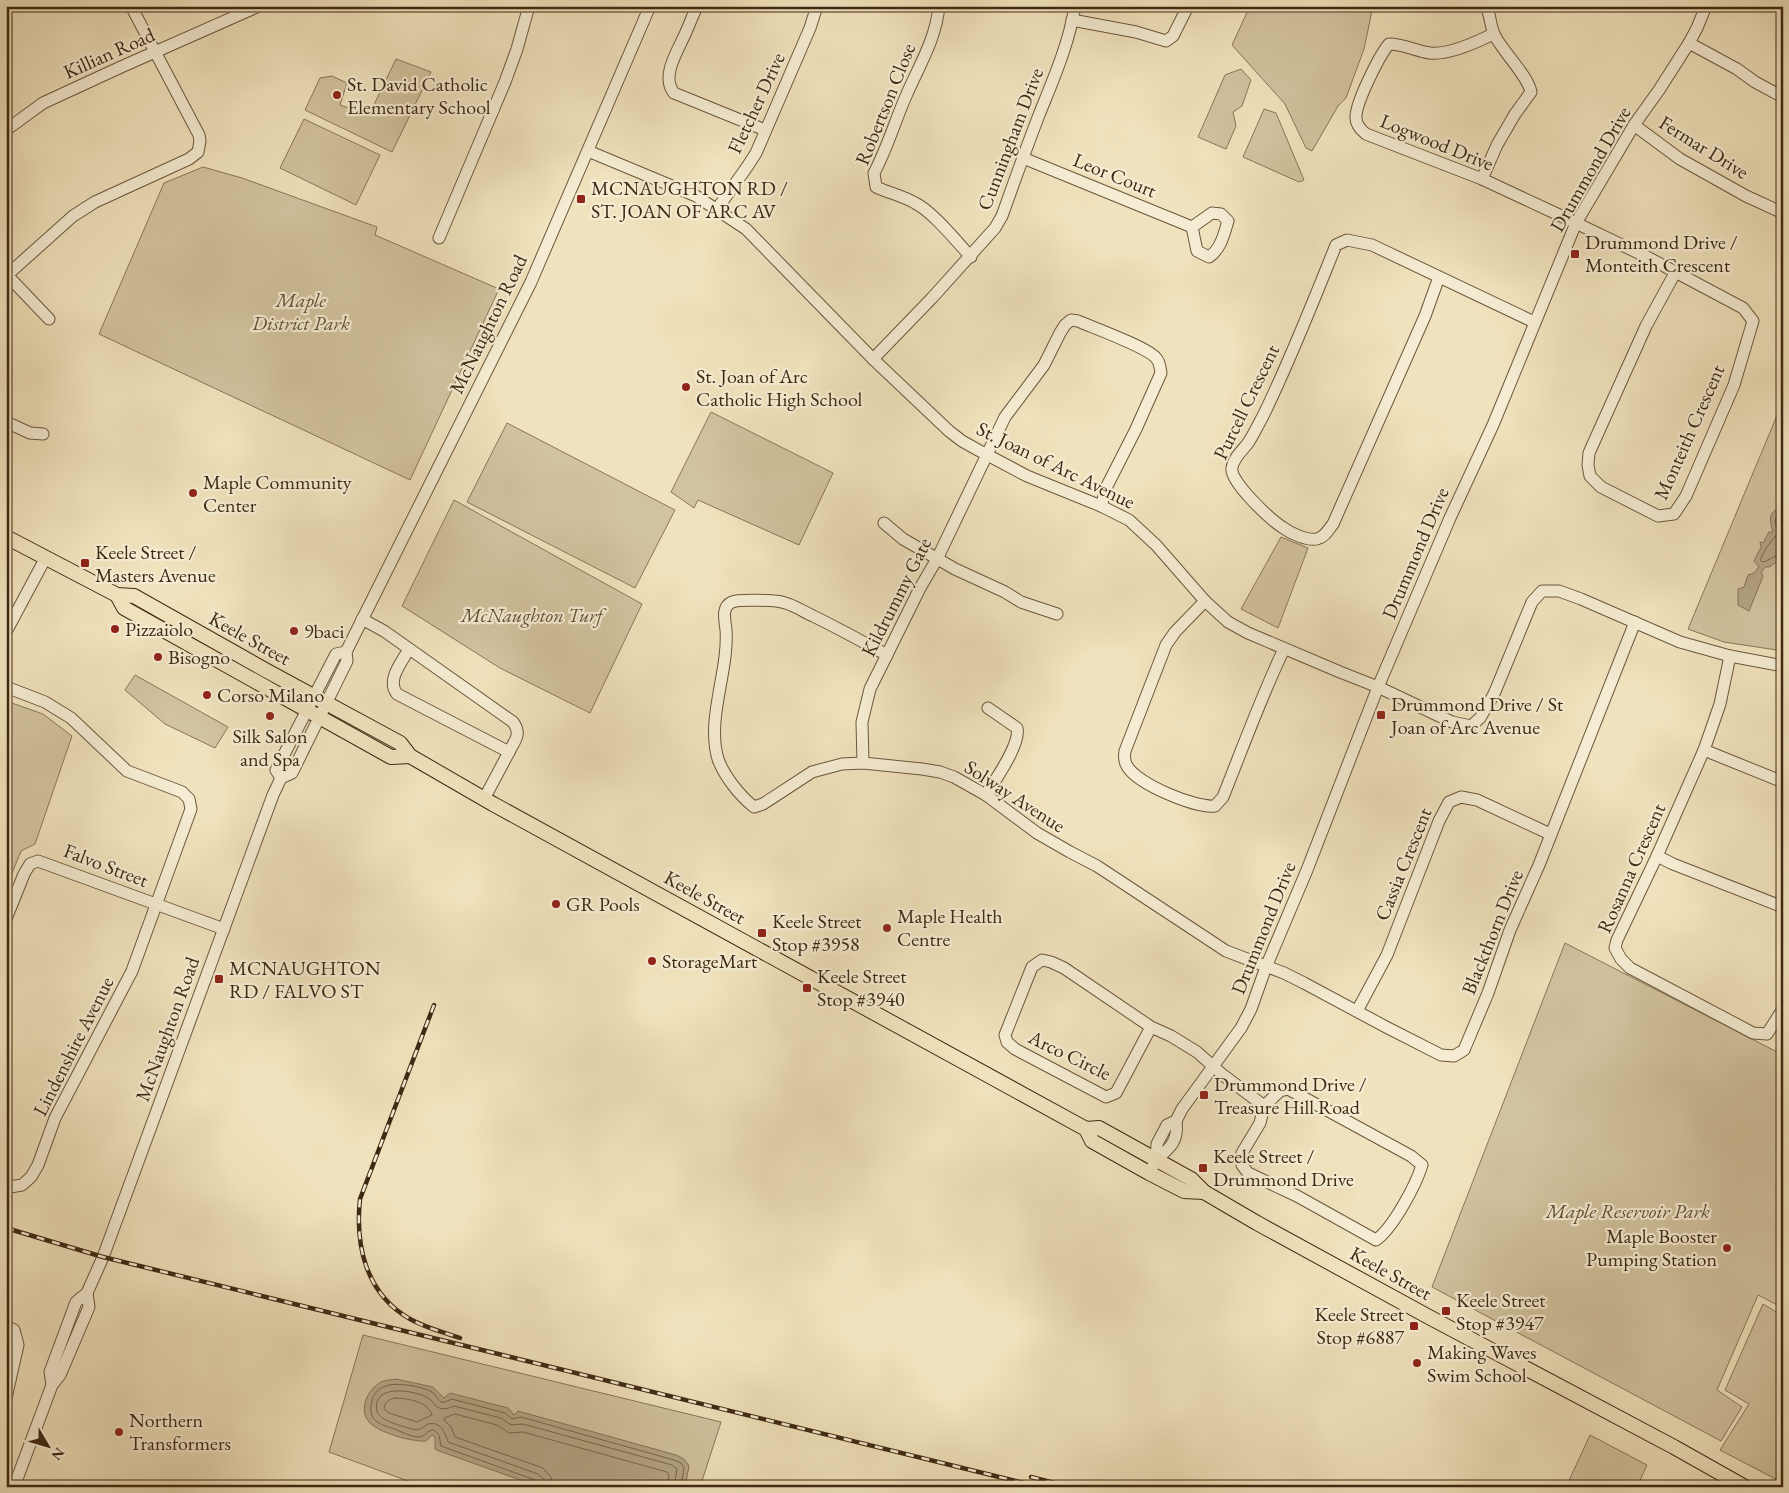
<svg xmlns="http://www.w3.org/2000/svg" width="1789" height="1493" viewBox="0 0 1789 1493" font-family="'EB Garamond',serif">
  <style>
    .green { fill: #d2c39f; stroke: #887659 }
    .water { fill: #b3a383; stroke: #847256 }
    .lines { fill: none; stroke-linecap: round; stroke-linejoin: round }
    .shore { stroke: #78664b; stroke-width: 1 }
    .minor-casing { stroke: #6a573d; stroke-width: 13 }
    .major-casing { stroke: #3e2913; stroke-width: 16 }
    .minor { stroke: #f5ecd3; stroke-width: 11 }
    .major { stroke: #f0e2bc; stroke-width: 14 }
    .rail-casing { stroke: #3e2913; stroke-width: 4.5 }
    .rail { stroke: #f5ecd3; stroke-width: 2.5; stroke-dasharray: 8; stroke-linecap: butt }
    .poi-dot { fill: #8f2418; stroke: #f5ecd3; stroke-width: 2 }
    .labels { text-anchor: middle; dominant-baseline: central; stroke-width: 4.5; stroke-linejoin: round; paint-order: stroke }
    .street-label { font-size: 20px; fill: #3e2913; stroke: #f5ecd3 }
    .poi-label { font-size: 20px; fill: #3e2913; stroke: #f5ecd3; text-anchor: start }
    .park-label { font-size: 20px; font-style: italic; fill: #635036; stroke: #f5ecd3 }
  </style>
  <rect width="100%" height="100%" fill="#f0e2bc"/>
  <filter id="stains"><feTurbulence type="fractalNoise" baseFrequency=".004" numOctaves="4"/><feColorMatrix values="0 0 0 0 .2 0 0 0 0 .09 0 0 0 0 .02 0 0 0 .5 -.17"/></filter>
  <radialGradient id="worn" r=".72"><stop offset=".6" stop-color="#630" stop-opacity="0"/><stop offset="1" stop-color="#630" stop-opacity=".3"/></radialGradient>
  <!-- green -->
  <g class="green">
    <polygon points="1250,6 1373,6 1364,49 1346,98 1338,106 1312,151 1306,148 1285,104 1232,45"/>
    <polygon points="396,59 431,72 392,152 305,110 320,78 332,76 347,83 340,105 369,115"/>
    <polygon points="1241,69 1251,80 1242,106 1233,112 1236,126 1226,149 1198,137 1225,75"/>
    <polygon points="1264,109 1276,113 1304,180 1299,182 1243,157"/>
    <polygon points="304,119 380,155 356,205 280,168"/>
    <polygon points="203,167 242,178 377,227 375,235 499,289 410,480 99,334 164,183"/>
    <polygon points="1783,401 1783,651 1724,642 1688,629"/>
    <polygon points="711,412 833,473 799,545 698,500 694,508 671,492"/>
    <polygon points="507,423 675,510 635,588 467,502"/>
    <polygon points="454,500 642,604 590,713 500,668 402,606"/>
    <polygon points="1281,537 1308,548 1278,628 1241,609"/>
    <polygon points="135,675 228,727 215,748 165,724 125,690"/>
    <polygon points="6,701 43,714 72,736 35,844 21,851 6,888"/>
    <polygon points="1565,943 1783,1055 1783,1308 1758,1295 1717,1390 1742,1407 1721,1441 1432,1287"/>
    <polygon points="1763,1304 1783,1316 1783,1483 1720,1450 1749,1404 1725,1390"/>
    <polygon points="363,1335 721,1422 700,1487 424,1487 329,1452"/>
    <polygon points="1590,1435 1647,1465 1637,1487 1566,1487"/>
  </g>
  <!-- water -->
  <g class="water">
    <path d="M1781,508L1783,509V558L1769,567H1765L1761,573L1763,576L1749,611L1738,605V589L1744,587L1748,575L1754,573L1759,567L1754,561L1761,547L1760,542L1763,543L1769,532H1773C1770,522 1767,511 1781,508Z"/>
    <path d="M396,1379L433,1387L444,1398L450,1393L508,1408L514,1415L518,1411L676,1455L684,1459L689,1466L685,1487H540L439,1451L435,1449V1437L432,1435L426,1441C412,1442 379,1433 369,1422C358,1409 368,1389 381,1382C385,1380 391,1380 396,1379Z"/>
  </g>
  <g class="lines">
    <!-- shore -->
    <g class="shore">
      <path d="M1783,513L1777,515L1775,521L1778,533L1766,548L1760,560L1762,562C1770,561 1775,554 1783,554"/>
      <path d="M396,1398C410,1399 427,1401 432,1415L417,1422L389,1413L384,1409C385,1401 389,1399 396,1398Z"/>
      <path d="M539,1487V1483L535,1480L441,1446L439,1435L434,1430C426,1430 425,1438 417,1437C410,1436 401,1432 395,1429C379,1424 367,1421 372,1401C373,1395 377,1390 383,1387C394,1381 421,1386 432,1392C436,1395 438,1400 442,1403L452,1399L505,1413L512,1419L521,1417L674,1460L681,1463L684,1468L681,1487"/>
      <path d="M545,1487L544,1479L538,1474L448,1442C445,1433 441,1421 428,1424C424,1426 422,1429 417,1430C408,1428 378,1421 377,1411C371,1383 415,1390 428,1398C433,1400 434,1406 439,1408C445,1410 449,1408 454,1406L501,1418L511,1425L523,1424L672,1465L677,1469L674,1487"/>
      <polyline points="553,1487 551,1477 543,1468 455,1437 451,1427 444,1420 444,1418 455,1414 497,1425 509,1433 523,1432 667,1472 669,1475 667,1487"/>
    </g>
    <!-- minor casing -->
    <g class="minor-casing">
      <g id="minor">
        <path d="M697,6C693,15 690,23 686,32C679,49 660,76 674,93L765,130"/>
        <path d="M939,6C936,39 919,66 906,96C895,121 887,149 874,173L876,187C889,193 903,196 915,203C932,211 957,242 971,257"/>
        <polyline points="1072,20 1136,32 1166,41 1173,36 1188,6"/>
        <path d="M1493,34C1477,42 1448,55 1430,53C1416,51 1403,44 1389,44C1379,56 1355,104 1356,118C1356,125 1361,130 1366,134L1482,179L1557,214L1649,258L1743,308L1753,321L1734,385L1686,496L1674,514L1658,516L1601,487L1590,476L1588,465L1589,453L1646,326L1675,273"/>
        <polyline points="1689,43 1737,69 1755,82 1783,97"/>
        <polyline points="1634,125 1680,159 1746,196 1783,213"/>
        <polyline points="6,130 43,103 121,67 259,6"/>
        <polyline points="588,151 696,196 746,229 873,359 949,431 962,441 978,450 1027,476 1101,506 1129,520 1156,545 1205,601 1228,622 1248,633 1340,672 1378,687 1452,722 1471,726 1480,718 1494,694 1532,602 1542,591 1559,591 1581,599 1680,642 1730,656 1783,666"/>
        <polyline points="1023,158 1192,227"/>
        <path d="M1482,179L1497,145L1515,114L1531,92C1528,76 1504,53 1495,36C1490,27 1491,16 1486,6"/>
        <polyline points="717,209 747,167 756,153 810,28 817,6"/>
        <path d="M1212,213L1221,214L1228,221C1224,234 1221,249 1209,257L1197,251L1192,227Z"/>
        <polyline points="439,238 505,82 517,49 529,6"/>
        <polyline points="7,275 49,319"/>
        <polyline points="6,276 73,216 95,202 189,159 198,152 200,141 199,135 131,6"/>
        <path d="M1439,277L1425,316L1333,524C1328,530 1325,537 1317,539C1307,541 1290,533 1282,527C1270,519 1229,481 1232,468C1233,458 1243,450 1248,443C1254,434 1258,425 1263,416C1290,361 1313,302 1336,245L1347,240L1372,245L1534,322"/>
        <path d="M873,359L932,298L995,228L1002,216C1014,182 1026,149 1039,115C1053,80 1069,44 1075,6"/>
        <polyline points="6,422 30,433 43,434"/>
        <polyline points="884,523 903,539 955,569 1005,592 1021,602 1057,614"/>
        <path d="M1205,601L1175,632L1166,645L1125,751C1124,757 1124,761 1127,766C1137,784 1195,808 1215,806L1223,797C1243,747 1261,697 1284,649"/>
        <path d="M362,619L384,631L513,722C522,734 515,740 509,752L397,694C386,680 402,662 409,649"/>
        <polyline points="6,632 45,559"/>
        <path d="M887,655C863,642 838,628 813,616C804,612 794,605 785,603C778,600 739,599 732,602C721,607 725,620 726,630C729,671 706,719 718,759C724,776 740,796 754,807L763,804L812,772L842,764L863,763L922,769L940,772L954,777L986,795L1037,833L1070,852L1097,866L1226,951L1284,973L1304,983L1386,1027L1441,1055L1454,1056L1464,1050L1488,993L1510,930L1539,865L1635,622"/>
        <polyline points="1730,656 1720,704 1704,750 1657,856 1617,940 1615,948 1621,959 1630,968 1753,1033 1767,1034 1783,1009"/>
        <polyline points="6,687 45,702 71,718 127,771 182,792 189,799 191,809 132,971 55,1118 38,1165 31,1177 22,1185 10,1187 6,1185"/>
        <polyline points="1704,750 1783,782"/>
        <path d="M863,763L862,722L870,689L920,588L937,559L1005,417L1044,365L1060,333L1065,325L1071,320L1078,321C1094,328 1147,347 1156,358C1160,362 1160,367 1161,373L1136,429L1107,486L1101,506"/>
        <polyline points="281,778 276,770 336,654 346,652"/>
        <path d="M986,795C995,780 1021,744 1017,728L988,708"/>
        <polyline points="484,799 509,752"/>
        <polyline points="1657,856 1673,864 1783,907"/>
        <polyline points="6,919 24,874 30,864 38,861 224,929"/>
        <polyline points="1357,1011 1387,955 1439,821 1449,802 1461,797 1477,800 1550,834"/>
        <polyline points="1151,1027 1116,1093 1106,1097 1015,1049 1007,1042 1005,1035 1032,967 1042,960 1051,962 1064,968 1151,1027 1171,1036 1197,1052 1223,1075 1264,1106"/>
        <path d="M1288,1089L1411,1156L1422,1165C1416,1185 1393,1228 1376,1240L1297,1196L1248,1173L1242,1165V1153L1260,1123L1264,1106L1280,1091Z"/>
        <path d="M1156,1160C1170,1148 1179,1141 1176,1121"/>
        <polyline points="1153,1166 1156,1160 1157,1144 1167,1125 1176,1121 1182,1109 1241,1028 1251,1009 1266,967 1307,870 1378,687 1450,518 1493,425 1576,223 1634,125 1659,90 1689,43 1697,28 1706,6"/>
        <polyline points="6,1326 14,1330 18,1345 6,1398"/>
        <polyline points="52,1385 50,1372 76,1302 87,1293 103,1257 273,795 281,778 292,773 347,661 346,652 531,282 650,6"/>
        <polyline points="14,1487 52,1385 60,1375 89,1307 87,1293"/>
      </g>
    </g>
    <!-- major casing -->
    <g class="major-casing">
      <g id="major">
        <polyline points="6,537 117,595 134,596 267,671 400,743 410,756 493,804 1086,1129 1099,1128 1191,1179 1204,1192 1257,1223 1429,1317 1674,1447 1745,1487"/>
        <polyline points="117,595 124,608 391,757 410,756"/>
        <polyline points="1086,1129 1092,1141 1149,1173 1184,1191 1204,1192"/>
      </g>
    </g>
    <!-- minor -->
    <use href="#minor" class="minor"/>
    <!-- major -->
    <use href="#major" class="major"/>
    <!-- rail casing -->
    <g class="rail-casing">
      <g id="rail">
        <path d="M434,1005L360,1199C355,1246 366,1294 410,1319C426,1328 443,1332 460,1338"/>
        <polyline points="6,1228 103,1257 1040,1487"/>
        <polyline points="1031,1477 1070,1487"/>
      </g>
    </g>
    <!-- rail -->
    <use href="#rail" class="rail"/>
  </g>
  <!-- markers -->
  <g class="poi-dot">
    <circle cx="337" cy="95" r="5"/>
    <rect x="576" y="194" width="10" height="10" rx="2.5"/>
    <rect x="1570" y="249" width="10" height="10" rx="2.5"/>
    <circle cx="686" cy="387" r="5"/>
    <circle cx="193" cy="493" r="5"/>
    <rect x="80" y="558" width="10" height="10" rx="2.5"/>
    <circle cx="115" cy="629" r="5"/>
    <circle cx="294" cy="631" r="5"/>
    <circle cx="158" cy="657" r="5"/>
    <circle cx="207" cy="695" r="5"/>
    <rect x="1376" y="710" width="10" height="10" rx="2.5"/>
    <circle cx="270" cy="716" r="5"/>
    <circle cx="556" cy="904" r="5"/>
    <circle cx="887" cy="928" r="5"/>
    <rect x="757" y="928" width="10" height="10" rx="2.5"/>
    <circle cx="652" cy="961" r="5"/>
    <rect x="214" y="974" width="10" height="10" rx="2.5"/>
    <rect x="802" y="983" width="10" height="10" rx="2.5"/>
    <rect x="1199" y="1090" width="10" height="10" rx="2.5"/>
    <rect x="1198" y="1163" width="10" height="10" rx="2.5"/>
    <circle cx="1727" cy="1248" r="5"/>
    <rect x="1441" y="1306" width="10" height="10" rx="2.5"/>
    <rect x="1409" y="1321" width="10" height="10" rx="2.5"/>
    <circle cx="1417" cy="1363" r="5"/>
    <circle cx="119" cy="1432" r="5"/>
  </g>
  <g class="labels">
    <!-- street labels -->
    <g class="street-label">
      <text transform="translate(109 53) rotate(-24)">Killian Road</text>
      <text transform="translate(756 103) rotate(-65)">Fletcher Drive</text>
      <text transform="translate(885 104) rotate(-68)">Robertson Close</text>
      <text transform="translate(1010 139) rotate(-69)">Cunningham Drive</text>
      <text transform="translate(1437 142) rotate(22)">Logwood Drive</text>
      <text transform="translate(1704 147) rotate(32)">Fermar Drive</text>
      <text transform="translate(1590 169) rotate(-60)">Drummond Drive</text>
      <text transform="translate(1115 175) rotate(22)">Leor Court</text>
      <text transform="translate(488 324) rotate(-64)">McNaughton Road</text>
      <text transform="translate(1246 402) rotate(-64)">Purcell Crescent</text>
      <text transform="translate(1689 432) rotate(-66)">Monteith Crescent</text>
      <text transform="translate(1056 465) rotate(26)">St. Joan of Arc Avenue</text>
      <text transform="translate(1415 553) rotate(-67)">Drummond Drive</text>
      <text transform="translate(896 597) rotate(-63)">Kildrummy Gate</text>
      <text transform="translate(250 638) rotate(29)">Keele Street</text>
      <text transform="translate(1015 796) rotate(33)">Solway Avenue</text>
      <text transform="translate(1403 864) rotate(-68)">Cassia Crescent</text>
      <text transform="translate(106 865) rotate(21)">Falvo Street</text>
      <text transform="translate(1631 868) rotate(-66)">Rosanna Crescent</text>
      <text transform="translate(705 897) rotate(29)">Keele Street</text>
      <text transform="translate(1263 928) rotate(-68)">Drummond Drive</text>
      <text transform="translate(1492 932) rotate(-68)">Blackthorn Drive</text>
      <text transform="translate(167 1029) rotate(-70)">McNaughton Road</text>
      <text transform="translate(73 1046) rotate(-63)">Lindenshire Avenue</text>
      <text transform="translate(1070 1055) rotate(26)">Arco Circle</text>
      <text transform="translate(1391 1273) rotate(29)">Keele Street</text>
    </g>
    <!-- poi labels -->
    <g class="poi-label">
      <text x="347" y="84">St. David Catholic<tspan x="347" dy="23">Elementary School</tspan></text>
      <text x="591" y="188">MCNAUGHTON RD /<tspan x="591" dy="23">ST. JOAN OF ARC AV</tspan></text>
      <text x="1585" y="242">Drummond Drive /<tspan x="1585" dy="23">Monteith Crescent</tspan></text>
      <text x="696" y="376">St. Joan of Arc<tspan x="696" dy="23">Catholic High School</tspan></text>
      <text x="203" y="482">Maple Community<tspan x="203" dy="23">Center</tspan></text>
      <text x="95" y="552">Keele Street /<tspan x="95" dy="23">Masters Avenue</tspan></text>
      <text x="125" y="629">Pizzaiolo</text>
      <text x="304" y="631">9baci</text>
      <text x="168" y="657">Bisogno</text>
      <text x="217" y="695">Corso Milano</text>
      <text x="1391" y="704">Drummond Drive / St<tspan x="1391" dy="23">Joan of Arc Avenue</tspan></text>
      <text x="270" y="736" text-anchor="middle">Silk Salon<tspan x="270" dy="23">and Spa</tspan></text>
      <text x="566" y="904">GR Pools</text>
      <text x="897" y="916">Maple Health<tspan x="897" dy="23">Centre</tspan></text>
      <text x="772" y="921">Keele Street<tspan x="772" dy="23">Stop #3958</tspan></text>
      <text x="662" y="961">StorageMart</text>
      <text x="229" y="968">MCNAUGHTON<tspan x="229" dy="23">RD / FALVO ST</tspan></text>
      <text x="817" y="976">Keele Street<tspan x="817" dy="23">Stop #3940</tspan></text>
      <text x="1214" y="1084">Drummond Drive /<tspan x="1214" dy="23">Treasure Hill Road</tspan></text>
      <text x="1213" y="1156">Keele Street /<tspan x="1213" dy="23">Drummond Drive</tspan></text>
      <text x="1717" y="1236" text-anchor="end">Maple Booster<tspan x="1717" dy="23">Pumping Station</tspan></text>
      <text x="1456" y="1300">Keele Street<tspan x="1456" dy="23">Stop #3947</tspan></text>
      <text x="1404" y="1314" text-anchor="end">Keele Street<tspan x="1404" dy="23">Stop #6887</tspan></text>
      <text x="1427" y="1352">Making Waves<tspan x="1427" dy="23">Swim School</tspan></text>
      <text x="129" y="1420">Northern<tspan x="129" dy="23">Transformers</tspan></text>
    </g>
    <!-- park labels -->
    <g class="park-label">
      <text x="301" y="300">Maple<tspan x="301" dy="23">District Park</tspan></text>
      <text x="532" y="615">McNaughton Turf</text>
      <text x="1628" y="1211">Maple Reservoir Park</text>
    </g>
  </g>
  <!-- margin -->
  <rect width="1789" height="1493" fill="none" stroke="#f0e2bc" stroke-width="25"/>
  <rect x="8" y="8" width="1774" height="1478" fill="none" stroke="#3e2913" stroke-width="2.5"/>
  <rect x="12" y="12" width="1764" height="1468" fill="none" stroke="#3e2913"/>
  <!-- north arrow -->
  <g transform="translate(48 1446) rotate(128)" stroke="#f5ecd3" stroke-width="4" paint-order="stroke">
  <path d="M0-4L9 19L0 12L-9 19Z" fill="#3e2913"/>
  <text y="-8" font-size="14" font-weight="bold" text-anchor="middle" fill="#3e2913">N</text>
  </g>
  <rect width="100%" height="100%" filter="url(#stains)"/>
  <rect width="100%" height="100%" fill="url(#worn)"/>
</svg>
